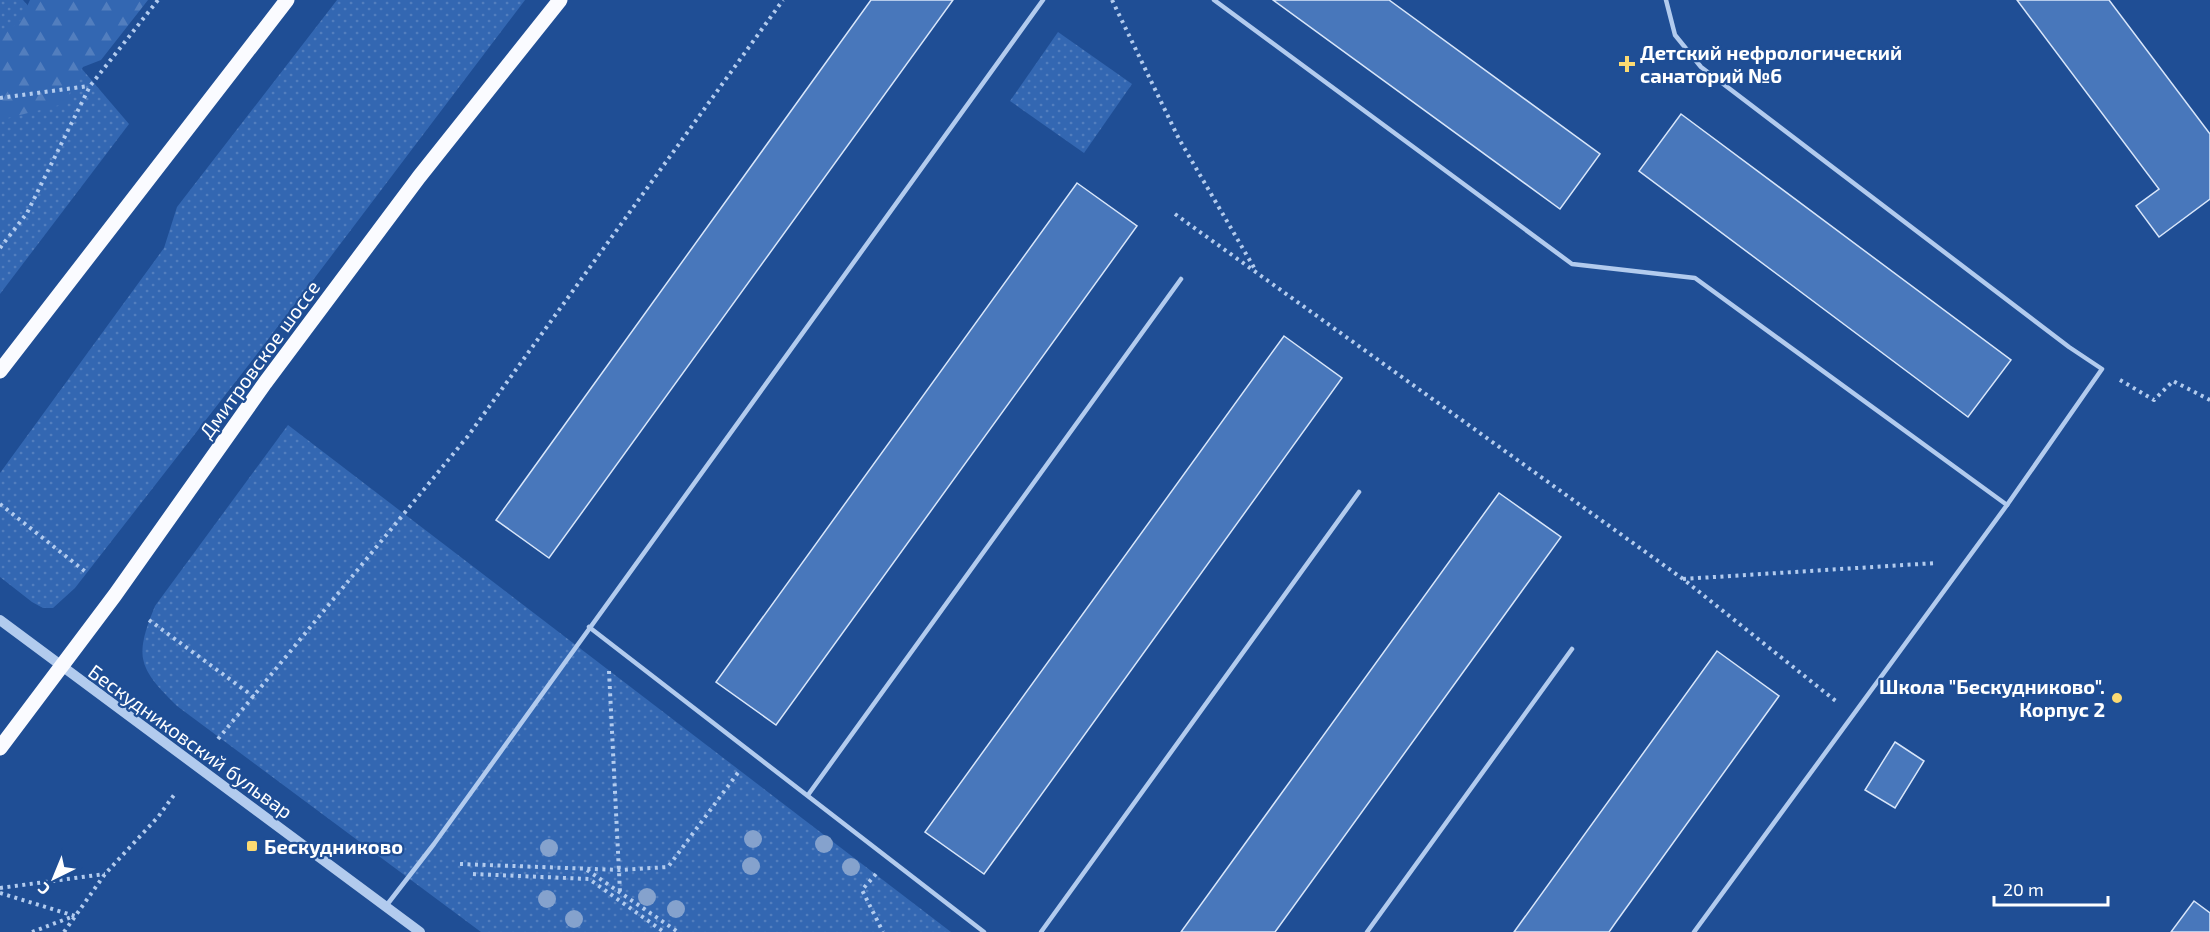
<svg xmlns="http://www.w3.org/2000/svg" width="2210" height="932" viewBox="0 0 2210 932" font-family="'Exo 2',sans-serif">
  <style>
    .grass { fill: url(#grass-dots) }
    .forest { fill: url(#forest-firs) }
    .building { fill: #4877bb; stroke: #d8e6fa; stroke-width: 1.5 }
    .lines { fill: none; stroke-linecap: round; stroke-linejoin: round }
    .path { stroke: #b2cbee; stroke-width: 4; stroke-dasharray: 3 4.5; stroke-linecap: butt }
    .service { stroke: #b2cbee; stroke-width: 4.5 }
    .tertiary { stroke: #b2cbee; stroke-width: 10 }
    .primary { stroke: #fafbff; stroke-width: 15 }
    .tree { fill: #85a2cd }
    .poi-dot { fill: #fcda72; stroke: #1f4e95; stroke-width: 2 }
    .labels { text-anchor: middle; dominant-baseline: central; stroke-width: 4.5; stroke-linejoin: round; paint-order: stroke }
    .poi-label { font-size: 20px; font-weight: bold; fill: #fff; stroke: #1f4e95; text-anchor: start }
    .street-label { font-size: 20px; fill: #fff; stroke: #1f4e95 }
  </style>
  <defs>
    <pattern id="grass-dots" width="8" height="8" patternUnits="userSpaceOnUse" patternTransform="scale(1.5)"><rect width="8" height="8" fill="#3367b2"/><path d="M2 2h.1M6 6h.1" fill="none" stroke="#527ebe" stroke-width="1.8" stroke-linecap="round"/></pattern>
    <pattern id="forest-firs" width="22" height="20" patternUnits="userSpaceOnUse" patternTransform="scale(1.5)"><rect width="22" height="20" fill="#3367b2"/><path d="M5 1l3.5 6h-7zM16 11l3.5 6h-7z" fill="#527ebe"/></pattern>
  </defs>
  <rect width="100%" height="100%" fill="#1f4e95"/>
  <!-- grass -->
  <g class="grass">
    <polygon points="0,0 23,0 129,124 0,294"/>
    <polygon points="337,0 525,0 254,358 75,588 53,608 43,608 32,602 0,577 0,473 164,248 177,207"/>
    <polygon points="1058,32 1132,84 1084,153 1010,101"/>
    <path d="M288,425L951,932H481L177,706C138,668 134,657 155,606Z"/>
  </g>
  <!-- forest -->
  <polygon class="forest" points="30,0 148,0 101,60 83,67 64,104 0,120 0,37 20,21"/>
  <!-- building -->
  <g class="building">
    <polygon points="871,0 953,0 549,558 496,520"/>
    <polygon points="1273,0 1389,0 1600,154 1560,209"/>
    <polygon points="2017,0 2109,0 2210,134 2210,199 2159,237 2136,206 2159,189"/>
    <polygon points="1681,114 2011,360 1968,417 1639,171"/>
    <polygon points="1077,183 1137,226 776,725 716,682"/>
    <polygon points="1284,336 1342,378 984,874 925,832"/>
    <polygon points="1499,493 1561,537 1524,588 1275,932 1181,932"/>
    <polygon points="1717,651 1779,696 1616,922 1609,932 1514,932"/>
    <polygon points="1895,742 1924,761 1895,808 1865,790"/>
    <polygon points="2194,901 2210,913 2210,932 2171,932"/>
  </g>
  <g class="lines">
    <!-- path -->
    <g class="path">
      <polyline points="1112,0 1179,139 1256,271"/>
      <polyline points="0,98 89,86"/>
      <polyline points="1175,214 1683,579 1837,702"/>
      <polyline points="0,248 27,213 90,86 158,0"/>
      <polyline points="2120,380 2154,400 2173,381 2210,400"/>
      <polyline points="0,504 87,573"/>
      <polyline points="1683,579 1936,563"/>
      <polyline points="149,620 254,697"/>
      <polyline points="609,671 620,892"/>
      <polyline points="218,739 468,436 783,0"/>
      <polyline points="460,864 620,870 668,867 740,770"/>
      <polyline points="587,870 678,932"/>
      <polyline points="473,874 589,879 664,932"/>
      <polyline points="876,874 862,890 883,932"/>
      <polyline points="0,888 105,874"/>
      <polyline points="0,893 75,916"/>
      <polyline points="32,932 74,916"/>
      <polyline points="64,932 105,874 158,817 174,795"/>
    </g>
    <!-- service -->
    <g class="service">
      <polyline points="1214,0 1572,264 1695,278 2007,505 2102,369 2069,347 1701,67 1675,35 1666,0"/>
      <polyline points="589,627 984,932"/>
      <polyline points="808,795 1181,279"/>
      <polyline points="386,906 434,844 1043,0"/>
      <polyline points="1041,932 1359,492"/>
      <polyline points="1367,932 1572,649"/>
      <polyline points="1694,932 2007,505"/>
    </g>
    <!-- tertiary -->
    <polyline class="tertiary" points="0,620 420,932"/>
    <!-- primary -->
    <g class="primary">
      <polyline points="0,371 287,0"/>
      <polyline points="0,748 115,595 265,383 419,177 560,0"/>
    </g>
  </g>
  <!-- trees -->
  <g class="tree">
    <circle cx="753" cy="839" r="9"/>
    <circle cx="824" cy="844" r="9"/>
    <circle cx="549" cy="848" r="9"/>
    <circle cx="751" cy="866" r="9"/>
    <circle cx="851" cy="867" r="9"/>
    <circle cx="647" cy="897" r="9"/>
    <circle cx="547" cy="899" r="9"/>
    <circle cx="676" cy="909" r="9"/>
    <circle cx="574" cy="919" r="9"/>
  </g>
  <!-- markers -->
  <g class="poi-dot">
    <path d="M1624 55h6v6h6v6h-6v6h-6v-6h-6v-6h6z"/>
    <circle cx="2117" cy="698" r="6"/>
    <rect x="246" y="840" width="12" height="12" rx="3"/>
  </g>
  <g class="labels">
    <!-- poi labels -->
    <g class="poi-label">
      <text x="1640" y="52">Детский нефрологический<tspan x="1640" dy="23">санаторий №6</tspan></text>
      <text x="2105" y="686" text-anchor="end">Школа "Бескудниково".<tspan x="2105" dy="23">Корпус 2</tspan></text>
      <text x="264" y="846">Бескудниково</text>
    </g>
    <!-- street labels -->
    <g class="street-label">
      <text transform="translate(259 359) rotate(-54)">Дмитровское шоссе</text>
      <text transform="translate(191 741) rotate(36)">Бескудниковский бульвар</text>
    </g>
  </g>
  <!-- north arrow -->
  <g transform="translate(54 878) rotate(223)" stroke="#1f4e95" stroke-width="4.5" paint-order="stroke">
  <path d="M0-4.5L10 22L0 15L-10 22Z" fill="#ffffff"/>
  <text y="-9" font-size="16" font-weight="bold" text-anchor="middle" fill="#ffffff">С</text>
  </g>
  <!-- scale -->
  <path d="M1994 896v9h114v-9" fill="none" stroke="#ffffff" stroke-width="3"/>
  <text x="2003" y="896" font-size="18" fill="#ffffff" stroke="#1f4e95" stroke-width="4.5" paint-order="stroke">20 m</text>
</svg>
